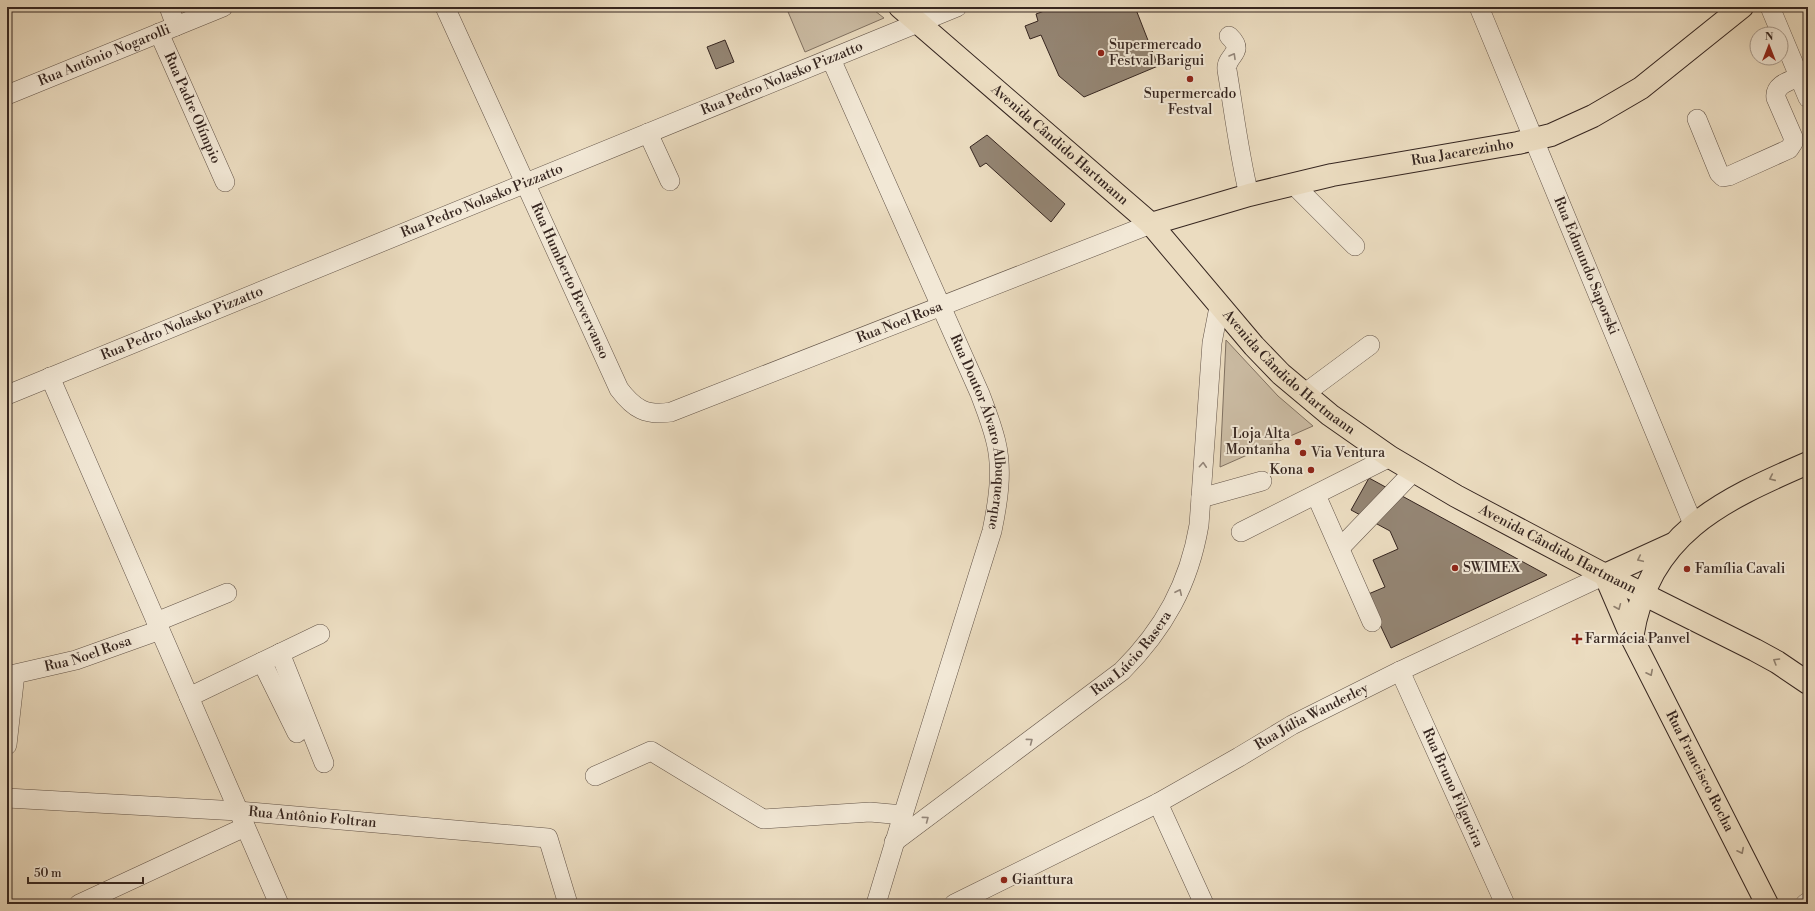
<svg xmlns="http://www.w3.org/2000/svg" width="1815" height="911" viewBox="0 0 1815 911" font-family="'Libre Bodoni',serif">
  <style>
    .green { fill: #ccbda5; stroke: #817262 }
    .building { fill: #948573; stroke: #362620 }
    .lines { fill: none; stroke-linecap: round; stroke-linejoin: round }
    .minor-casing { stroke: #635448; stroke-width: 20 }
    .major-casing { stroke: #362620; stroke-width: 24 }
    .minor { stroke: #f2e8d6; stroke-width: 19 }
    .major { stroke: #ebdcc0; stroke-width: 22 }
    .oneway { stroke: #94877b }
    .oneway2 { stroke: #908170 }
    .poi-dot { fill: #8f2418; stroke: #f2e8d6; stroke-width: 1.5 }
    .labels { text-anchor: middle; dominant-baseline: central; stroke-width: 4; stroke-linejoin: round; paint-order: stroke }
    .poi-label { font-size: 14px; fill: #362620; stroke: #f2e8d6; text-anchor: start }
    .street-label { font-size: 14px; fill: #362620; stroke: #f2e8d6 }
  </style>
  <rect width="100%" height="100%" fill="#ebdcc0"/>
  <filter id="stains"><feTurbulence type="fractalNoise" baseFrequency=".005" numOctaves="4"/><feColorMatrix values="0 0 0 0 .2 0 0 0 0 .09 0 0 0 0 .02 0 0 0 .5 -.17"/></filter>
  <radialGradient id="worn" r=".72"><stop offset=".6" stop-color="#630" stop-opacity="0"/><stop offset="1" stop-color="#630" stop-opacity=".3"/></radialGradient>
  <!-- green -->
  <g class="green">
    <polygon points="786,7 870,7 884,18 805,52"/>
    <polygon points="1226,340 1278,396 1313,426 1220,467"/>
  </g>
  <!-- building -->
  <g class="building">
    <polygon points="1055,7 1135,7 1158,66 1084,97 1059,76 1041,35 1030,39 1025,26 1038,21 1036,14"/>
    <polygon points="725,40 734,62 716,69 707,47"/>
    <polygon points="987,135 1065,204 1051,222 986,163 980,167 970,147"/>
    <polygon points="1369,478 1547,575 1391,648 1366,595 1385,587 1373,560 1398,549 1390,531 1351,510"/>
  </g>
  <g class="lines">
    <!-- minor casing -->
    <g class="minor-casing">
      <g id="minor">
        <polyline points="169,7 176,26"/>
        <path id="s1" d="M445,7L619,389C634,409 646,416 671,412L1151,224"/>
        <path id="s2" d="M1479,7L1693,524"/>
        <polyline points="1770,7 1808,98"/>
        <path id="s3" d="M159,33L225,182"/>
        <path d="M1229,36C1247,53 1225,55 1227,70C1234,112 1239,154 1249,195"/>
        <path id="s4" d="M831,59L980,394C986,410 992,425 996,442C1003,471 998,502 992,531L903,815L876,904"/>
        <path id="s5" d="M7,95L223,7"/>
        <path d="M1697,119L1719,173L1723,177L1729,176L1789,149L1793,143V137L1776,98C1774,85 1789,81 1799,77"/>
        <polyline points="648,133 670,181"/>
        <polyline points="1293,184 1355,246"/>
        <polyline points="50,377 279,904"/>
        <polyline points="1304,394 1370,345"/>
        <path id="s6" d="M7,395L957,7"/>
        <polyline points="1316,495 1372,622"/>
        <polyline points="1201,498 1262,481"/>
        <polyline points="1241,532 1390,457"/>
        <polyline points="1340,548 1414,471"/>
        <polyline points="156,622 227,593"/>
        <polyline points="280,653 324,763"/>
        <polyline points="262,662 297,733"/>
        <path id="s7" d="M1400,671L1505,904"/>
        <polyline points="189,697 320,634"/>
        <path id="s8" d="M7,745L15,674L76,660L160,630"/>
        <polyline points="595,776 651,751 763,819 870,812 903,815"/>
        <path id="s9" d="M7,798L238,811L548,838L568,904"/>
        <polyline points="1158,803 1204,904"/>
        <path id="s10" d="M894,842L1122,671C1164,629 1189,584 1199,525L1212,343L1219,307"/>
        <polyline points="79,904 245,827"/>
        <path id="s11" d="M954,904L1158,803L1239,757L1292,725L1400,671L1605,575"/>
        <polyline points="1805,904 1808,902"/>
      </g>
    </g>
    <!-- major casing -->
    <g class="major-casing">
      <g id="major">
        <path id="s12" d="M900,7L1151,224L1254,346L1281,374L1330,415L1390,457L1456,496L1605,575L1755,650L1777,662L1808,683"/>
        <path id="s13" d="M1151,224L1249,195L1332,175L1518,143L1551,135L1593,116L1641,88L1742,7"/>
        <path id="s14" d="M1605,575L1632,638L1767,904"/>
        <polyline points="1605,575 1673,544"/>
        <path d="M1632,638C1648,534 1720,501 1808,463"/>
      </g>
    </g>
    <!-- minor -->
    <use href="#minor" class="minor"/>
    <!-- major -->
    <use href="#major" class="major"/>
  </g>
  <!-- one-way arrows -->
  <defs><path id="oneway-chevron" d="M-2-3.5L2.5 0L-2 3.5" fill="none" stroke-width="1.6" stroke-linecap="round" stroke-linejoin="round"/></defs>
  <g class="oneway">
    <use href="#oneway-chevron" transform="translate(1233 56) rotate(-60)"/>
    <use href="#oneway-chevron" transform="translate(1203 465) rotate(-86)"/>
    <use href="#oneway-chevron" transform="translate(1179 592) rotate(-65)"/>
    <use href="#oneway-chevron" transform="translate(1030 741) rotate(-37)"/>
    <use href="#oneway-chevron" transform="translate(926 819) rotate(-37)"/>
  </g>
  <g class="oneway2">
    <use href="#oneway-chevron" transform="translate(1772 478) rotate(156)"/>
    <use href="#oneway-chevron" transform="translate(1640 559) rotate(155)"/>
    <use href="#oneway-chevron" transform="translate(1618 607) rotate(67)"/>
    <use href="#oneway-chevron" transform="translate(1776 661) rotate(-149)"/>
    <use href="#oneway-chevron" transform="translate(1650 673) rotate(63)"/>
    <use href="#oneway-chevron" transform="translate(1741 851) rotate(63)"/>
  </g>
  <!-- markers -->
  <g class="poi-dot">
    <circle cx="1101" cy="53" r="4"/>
    <circle cx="1190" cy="79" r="4"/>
    <circle cx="1298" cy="442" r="4"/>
    <circle cx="1303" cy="453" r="4"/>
    <circle cx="1311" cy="470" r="4"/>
    <circle cx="1455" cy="568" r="4"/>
    <circle cx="1687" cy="569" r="4"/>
    <path d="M1575 633h4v4h4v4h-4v4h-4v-4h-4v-4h4z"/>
    <circle cx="1004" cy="880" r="4"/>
  </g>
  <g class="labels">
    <!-- poi labels -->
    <g class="poi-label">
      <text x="1109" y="45">Supermercado<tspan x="1109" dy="16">Festval Barigui</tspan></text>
      <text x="1190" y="94" text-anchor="middle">Supermercado<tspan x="1190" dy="16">Festval</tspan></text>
      <text x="1290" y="434" text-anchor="end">Loja Alta<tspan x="1290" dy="16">Montanha</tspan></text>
      <text x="1311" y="453">Via Ventura</text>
      <text x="1303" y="470" text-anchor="end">Kona</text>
      <text x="1463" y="568">SWIMEX</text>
      <text x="1695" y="569">Família Cavali</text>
      <text x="1585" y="639">Farmácia Panvel</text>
      <text x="1012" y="880">Gianttura</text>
    </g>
    <!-- street labels -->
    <g class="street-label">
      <text stroke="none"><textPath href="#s5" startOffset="105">Rua Antônio Nogarolli</textPath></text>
      <text stroke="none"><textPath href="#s6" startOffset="837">Rua Pedro Nolasko Pizzatto</textPath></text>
      <text stroke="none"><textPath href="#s3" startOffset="82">Rua Padre Olímpio</textPath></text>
      <text stroke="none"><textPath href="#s12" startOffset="211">Avenida Cândido Hartmann</textPath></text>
      <text stroke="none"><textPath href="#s13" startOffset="320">Rua Jacarezinho</textPath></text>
      <text stroke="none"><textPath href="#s6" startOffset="513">Rua Pedro Nolasko Pizzatto</textPath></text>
      <text stroke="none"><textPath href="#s2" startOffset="280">Rua Edmundo Saporski</textPath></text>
      <text stroke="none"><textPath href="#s1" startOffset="301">Rua Humberto Bevervanso</textPath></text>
      <text stroke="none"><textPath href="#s1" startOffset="726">Rua Noel Rosa</textPath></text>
      <text stroke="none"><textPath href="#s6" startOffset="189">Rua Pedro Nolasko Pizzatto</textPath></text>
      <text stroke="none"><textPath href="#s12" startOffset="535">Avenida Cândido Hartmann</textPath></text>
      <text stroke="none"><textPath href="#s4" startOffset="404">Rua Doutor Álvaro Albuquerque</textPath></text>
      <text stroke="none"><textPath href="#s12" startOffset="859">Avenida Cândido Hartmann</textPath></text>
      <text stroke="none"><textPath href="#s10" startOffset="304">Rua Lúcio Rasera</textPath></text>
      <text stroke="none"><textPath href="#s8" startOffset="147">Rua Noel Rosa</textPath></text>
      <text stroke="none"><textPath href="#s11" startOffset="404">Rua Júlia Wanderley</textPath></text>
      <text stroke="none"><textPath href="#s14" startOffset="218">Rua Francisco Rocha</textPath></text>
      <text stroke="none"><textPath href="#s7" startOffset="128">Rua Bruno Filgueira</textPath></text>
      <text stroke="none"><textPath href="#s9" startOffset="306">Rua Antônio Foltran</textPath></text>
    </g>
  </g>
  <!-- margin -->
  <rect width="1815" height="911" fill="none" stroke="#ebdcc0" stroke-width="24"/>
  <rect x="8" y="8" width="1799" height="895" fill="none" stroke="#362620" stroke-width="2"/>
  <rect x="12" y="12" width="1791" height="887" fill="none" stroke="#362620"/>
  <!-- north arrow -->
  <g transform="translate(1769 46)"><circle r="19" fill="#f2e8d6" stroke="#a79a8d"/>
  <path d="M0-3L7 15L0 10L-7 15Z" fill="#8f2418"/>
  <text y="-6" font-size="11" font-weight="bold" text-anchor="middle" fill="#362620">N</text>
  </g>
  <!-- scale -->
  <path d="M28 877v6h115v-6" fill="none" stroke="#362620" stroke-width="2"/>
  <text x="34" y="877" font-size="12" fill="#362620" stroke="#f2e8d6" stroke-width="3" paint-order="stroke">50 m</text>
  <rect width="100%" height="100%" filter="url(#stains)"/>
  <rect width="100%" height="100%" fill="url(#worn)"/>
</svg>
